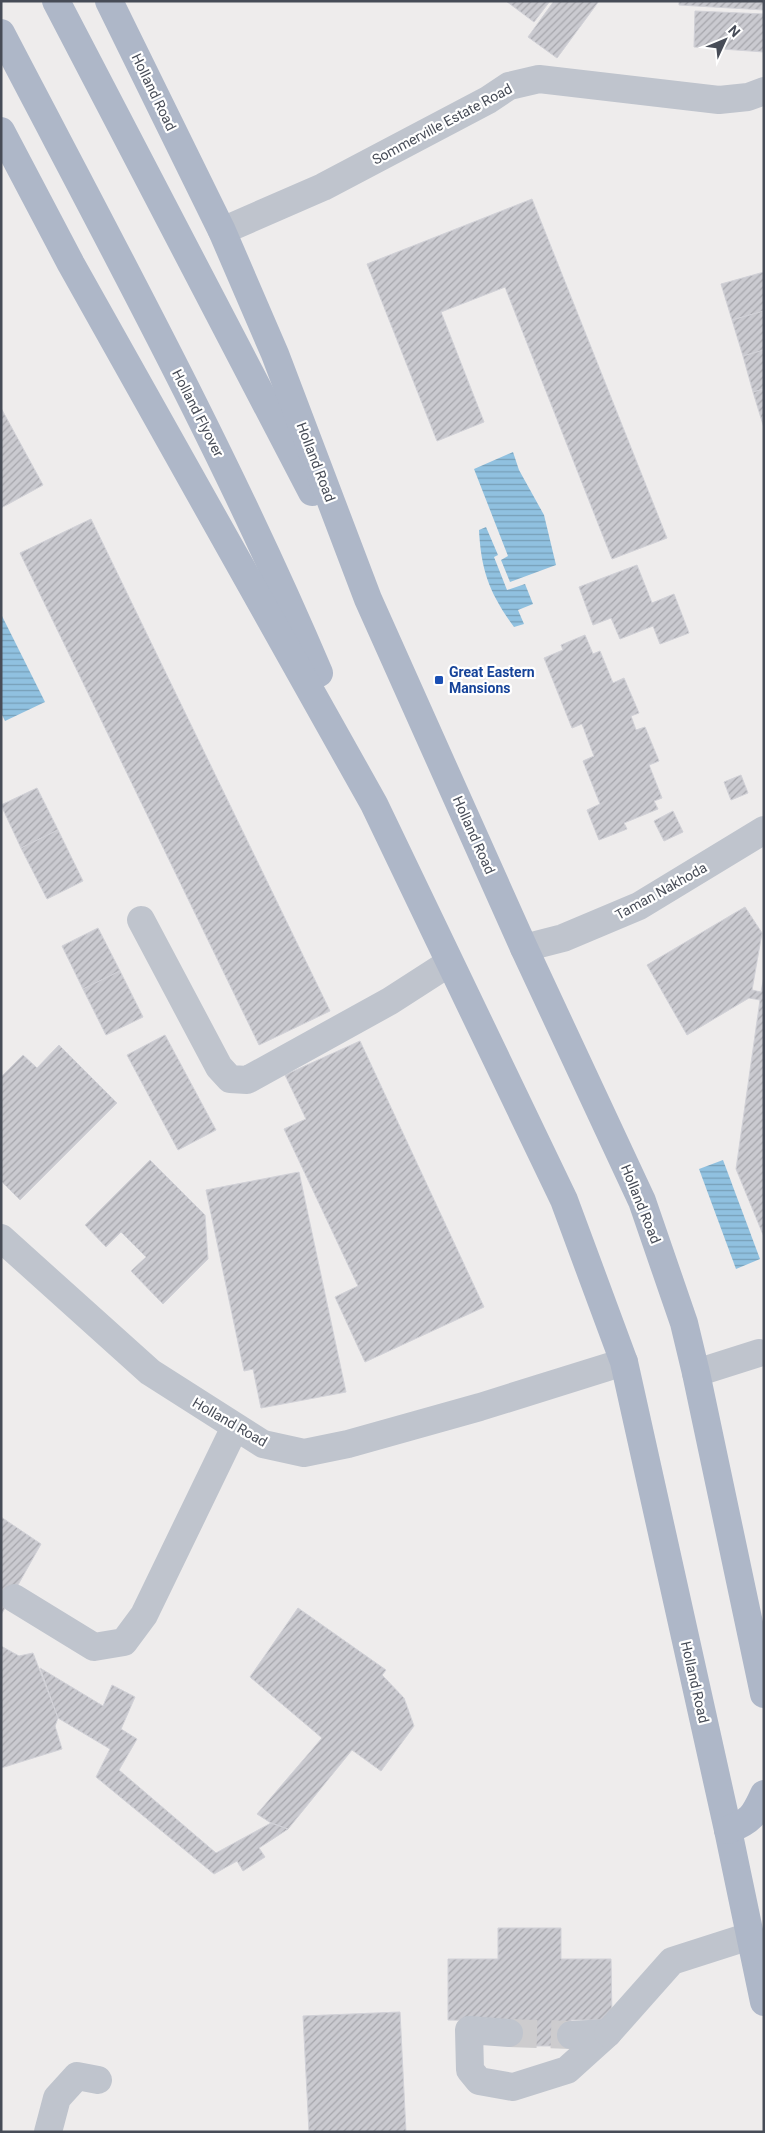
<svg xmlns="http://www.w3.org/2000/svg" width="765" height="2133" viewBox="0 0 765 2133" font-family="Roboto,sans-serif">
  <style>
    .water { fill: url(#water-rules) }
    .building { fill: url(#building-hatch); stroke: #d1d1d7 }
    .lines { fill: none; stroke-linecap: round; stroke-linejoin: round }
    .minor-tunnel { stroke: #cdccce; stroke-width: 28; stroke-dasharray: 28 14; stroke-linecap: butt }
    .minor { stroke: #bfc4cd; stroke-width: 28 }
    .major { stroke: #aeb7c8; stroke-width: 28 }
    .transit-dot { fill: #1a4fb4; stroke: #fff; stroke-width: 2 }
    .labels { text-anchor: middle; dominant-baseline: central; stroke-width: 4.5; stroke-linejoin: round; paint-order: stroke }
    .street-label { font-size: 14px; fill: #474c57; stroke: #fff }
    .transit-label { font-size: 14px; font-weight: bold; fill: #164399; stroke: #fff; text-anchor: start }
  </style>
  <defs>
    <pattern id="water-rules" width="6" height="5" patternUnits="userSpaceOnUse" patternTransform="scale(1.25)"><rect width="6" height="5" fill="#90c1e0"/><path d="M0 2.5h6" fill="none" stroke="#779fb8"/></pattern>
    <pattern id="building-hatch" width="6" height="6" patternUnits="userSpaceOnUse" patternTransform="scale(1.25)"><rect width="6" height="6" fill="#cacad0"/><path d="M-1 1l2-2M0 6l6-6M5 7l2-2" fill="none" stroke="#a6a6ac"/></pattern>
  </defs>
  <rect width="100%" height="100%" fill="#eeecec"/>
  <!-- water -->
  <g class="water">
    <polygon points="513,452 519,470 544,515 556,565 510,582 501,560 508,556 474,469"/>
    <path d="M486,527L498,555L494,557L507,590L525,584L533,604L518,610L524,624L514,627C490,594 481,571 479,530Z"/>
    <polygon points="1,614 45,702 5,721 1,713"/>
    <polygon points="723,1160 760,1259 736,1269 699,1169"/>
  </g>
  <!-- building -->
  <g class="building">
    <polygon points="506,1 550,1 534,22"/>
    <polygon points="554,1 599,1 557,58 528,37"/>
    <polygon points="679,1 764,1 764,10 679,5"/>
    <polygon points="695,11 764,14 764,52 694,47"/>
    <polygon points="532,199 667,538 612,559 505,287 441,312 484,422 437,441 367,264"/>
    <polygon points="764,272 764,311 732,320 721,284"/>
    <polygon points="764,311 764,350 743,356 732,320"/>
    <polygon points="764,350 764,389 753,392 743,356"/>
    <polygon points="764,389 764,428 753,392"/>
    <polygon points="1,408 43,485 1,508"/>
    <polygon points="91,519 330,1011 259,1045 20,553"/>
    <polygon points="637,565 652,603 674,594 689,633 660,644 653,626 620,639 611,618 593,625 579,587"/>
    <polygon points="585,635 593,654 600,651 613,683 624,678 639,713 631,716 636,730 645,727 659,761 649,765 662,798 654,801 658,809 624,823 627,829 599,840 587,810 600,804 583,761 594,756 582,724 572,728 544,658 563,650 561,645"/>
    <polygon points="741,775 748,793 731,800 724,782"/>
    <polygon points="37,788 58,830 21,848 1,805"/>
    <polygon points="673,811 683,832 664,841 654,821"/>
    <polygon points="58,830 83,881 47,899 21,848"/>
    <polygon points="745,907 762,933 752,990 761,992 764,976 764,1237 736,1169 760,1000 749,998 687,1035 647,965"/>
    <polygon points="98,928 120,971 83,989 62,946"/>
    <polygon points="120,971 143,1017 106,1035 83,989"/>
    <polygon points="165,1035 216,1130 178,1150 127,1055"/>
    <polygon points="360,1041 484,1307 365,1362 335,1297 358,1286 284,1129 306,1119 285,1075"/>
    <polygon points="59,1045 117,1103 20,1200 1,1181 1,1077 23,1055 37,1068"/>
    <polygon points="150,1160 205,1215 208,1259 163,1304 131,1271 146,1257 121,1232 106,1247 85,1225"/>
    <polygon points="299,1172 346,1392 261,1408 253,1369 244,1371 206,1190"/>
    <polygon points="1,1517 41,1544 1,1615"/>
    <polygon points="298,1608 386,1670 382,1675 404,1698 414,1726 381,1771 352,1750 288,1829 271,1823 257,1814 322,1738 250,1677"/>
    <polygon points="1,1646 19,1656 33,1653 58,1718 55,1726 62,1749 1,1768"/>
    <polygon points="40,1668 103,1706 112,1685 135,1697 121,1729 137,1739 119,1770 216,1853 271,1823 288,1829 259,1848 265,1857 243,1871 237,1861 214,1874 96,1777 110,1749 58,1718"/>
    <polygon points="498,1928 561,1928 561,1959 611,1959 612,2020 571,2020 571,2046 509,2046 509,2021 448,2020 448,1959 498,1959"/>
    <polygon points="400,2012 406,2132 309,2132 303,2016"/>
  </g>
  <g class="lines">
    <!-- minor-tunnel -->
    <polyline class="minor-tunnel" points="509,2033 571,2035"/>
    <!-- minor -->
    <g class="minor">
      <polyline points="222,231 323,187 488,100 509,86 539,79 719,100 748,97 764,91"/>
      <polyline points="141,920 219,1067 230,1079 247,1080 390,1001 449,963"/>
      <polyline points="524,948 563,938 639,906 764,830"/>
      <polyline points="1,1238 150,1372 263,1444 304,1453 348,1444 480,1407 624,1362"/>
      <polyline points="696,1373 759,1353"/>
      <polyline points="14,1598 94,1647 124,1642 144,1615 235,1427"/>
      <polyline points="509,2033 469,2030 470,2070 479,2081 513,2087 567,2070 608,2033 571,2035"/>
      <polyline points="608,2033 672,1961 750,1936"/>
      <polyline points="48,2132 57,2098 77,2076 98,2080"/>
    </g>
    <!-- major -->
    <g class="major">
      <polyline points="56,1 312,492"/>
      <polyline points="109,1 222,231 275,354 368,599 524,948 642,1201 684,1323 696,1373 764,1694"/>
      <path d="M1,33C111,244 226,454 319,673"/>
      <polyline points="1,131 71,264 374,804 564,1200 624,1362 728,1830 764,2002"/>
      <path d="M728,1830C751,1821 754,1816 764,1794"/>
    </g>
  </g>
  <!-- markers -->
  <rect class="transit-dot" x="434" y="675" width="10" height="10" rx="2.5"/>
  <g class="labels">
    <!-- street labels -->
    <g class="street-label">
      <text transform="translate(154 92) rotate(64)">Holland Road</text>
      <text transform="translate(442 124) rotate(-28)">Sommerville Estate Road</text>
      <text transform="translate(198 413) rotate(63)">Holland Flyover</text>
      <text transform="translate(316 462) rotate(69)">Holland Road</text>
      <text transform="translate(474 835) rotate(66)">Holland Road</text>
      <text transform="translate(661 891) rotate(-29)">Taman Nakhoda</text>
      <text transform="translate(641 1204) rotate(68)">Holland Road</text>
      <text transform="translate(230 1422) rotate(30)">Holland Road</text>
      <text transform="translate(695 1682) rotate(77)">Holland Road</text>
    </g>
    <!-- transit labels -->
    <g class="transit-label">
      <text x="449" y="672">Great Eastern<tspan x="449" dy="16">Mansions</tspan></text>
    </g>
  </g>
  <!-- border -->
  <rect width="765" height="2133" fill="none" stroke="#474c57" stroke-width="5"/>
  <!-- north arrow -->
  <g transform="translate(725 40) rotate(46)" stroke="#ffffff" stroke-width="4" paint-order="stroke">
  <path d="M0-4L9 19L0 12L-9 19Z" fill="#474c57"/>
  <text y="-8" font-size="14" font-weight="bold" text-anchor="middle" fill="#474c57">N</text>
  </g>
</svg>
